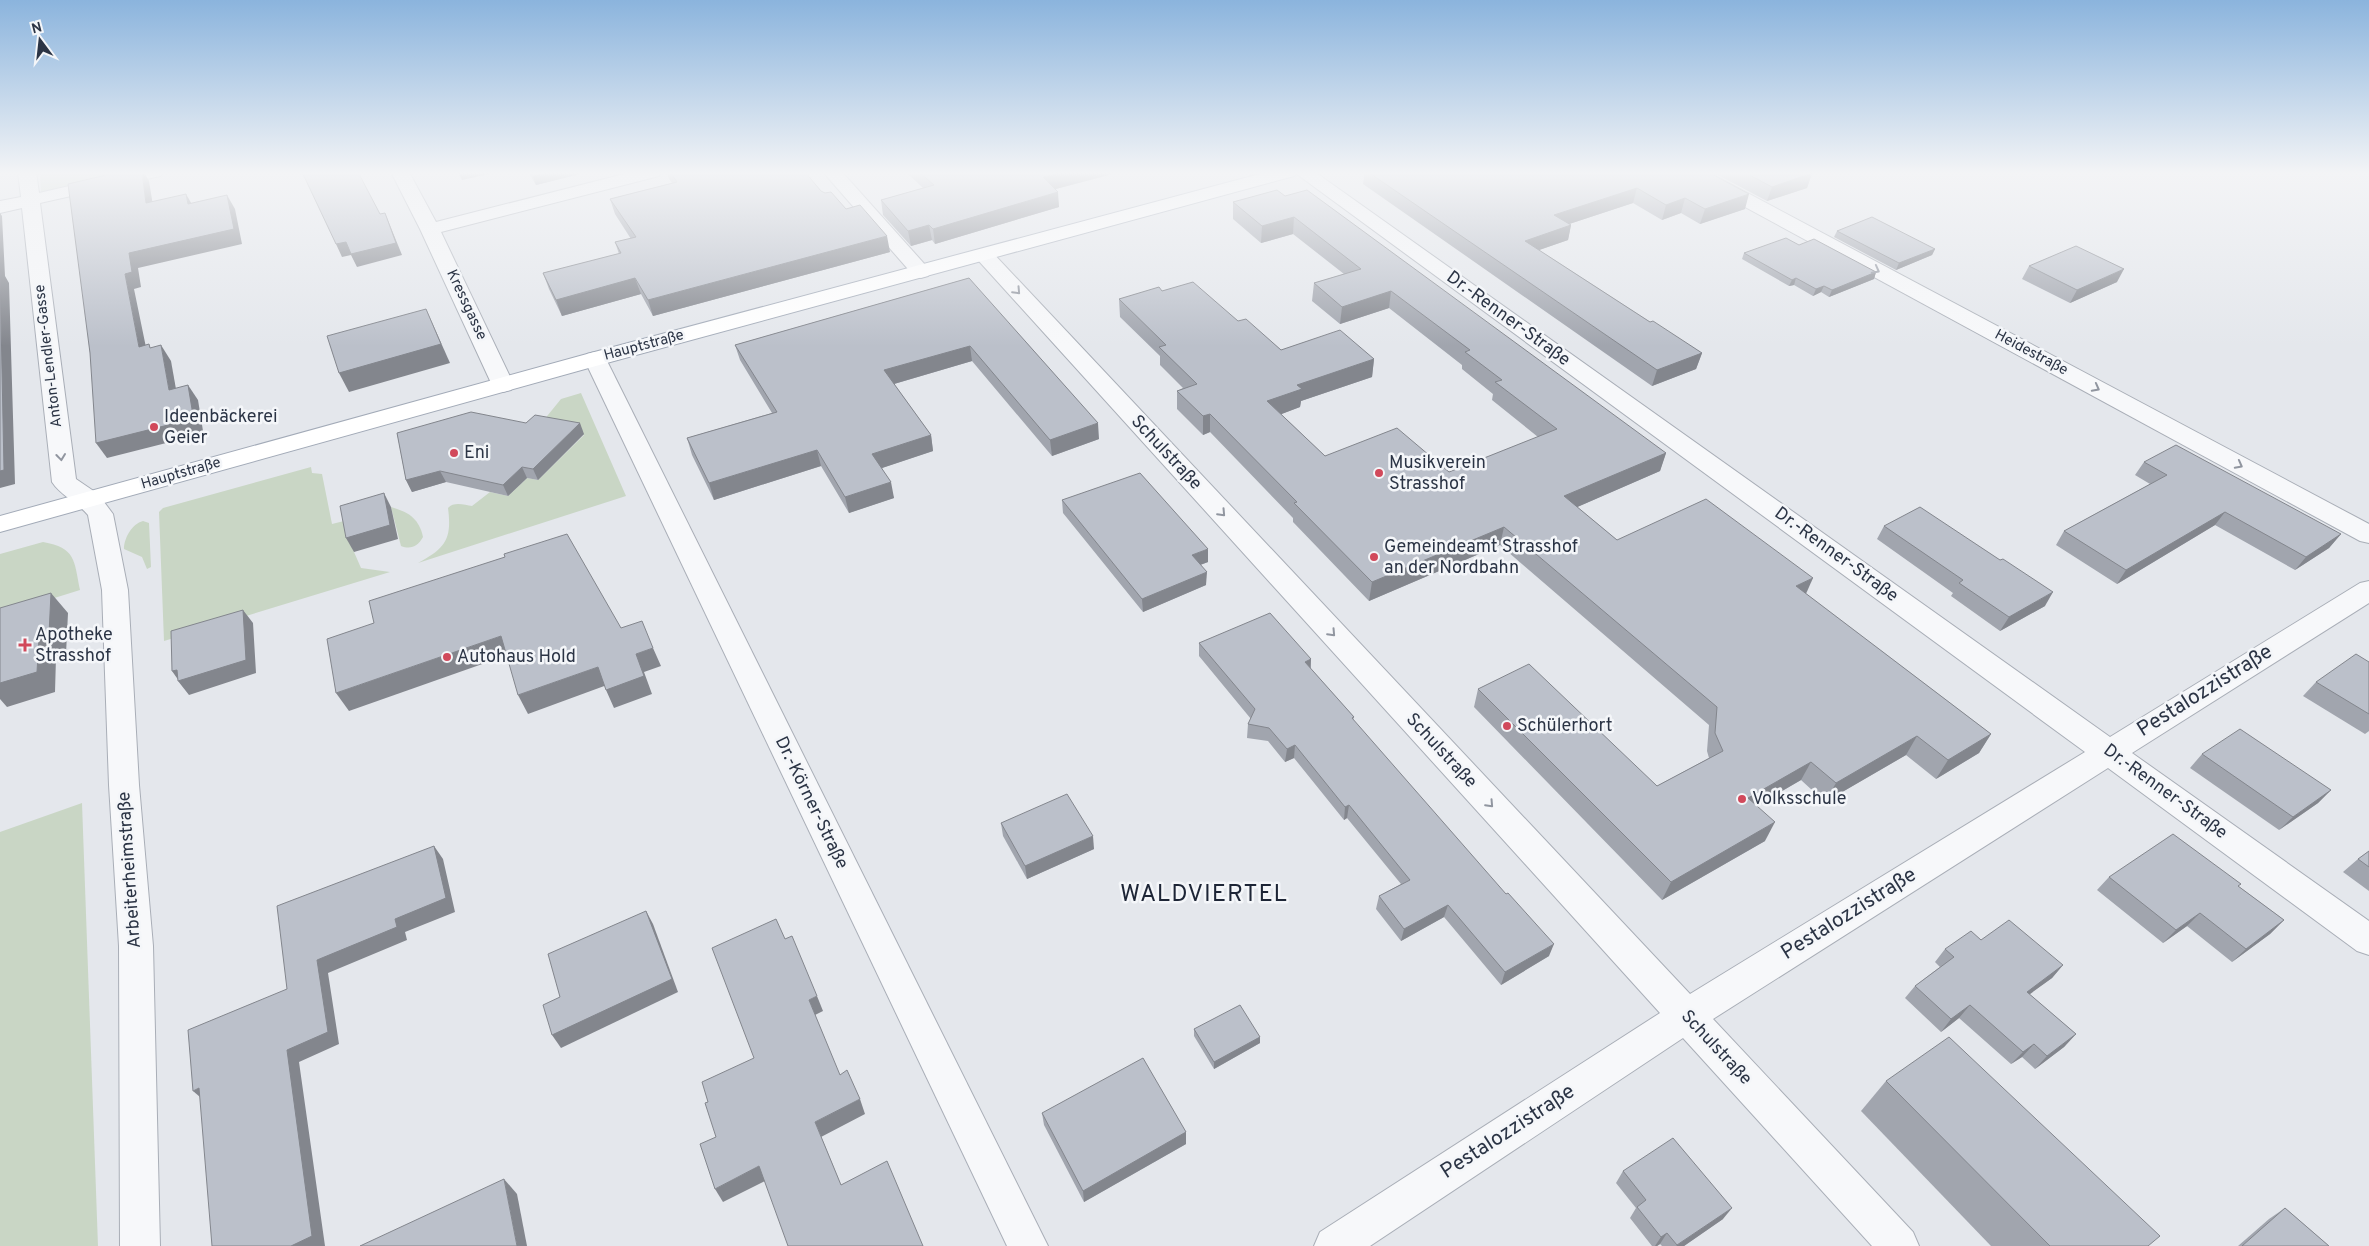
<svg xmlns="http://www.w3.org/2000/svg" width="2369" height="1246" viewBox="0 0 2369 1246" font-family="Overpass,sans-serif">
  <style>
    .green { fill: #c9d6c5 }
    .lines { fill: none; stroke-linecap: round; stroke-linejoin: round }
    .street-casing { stroke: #a9aeb7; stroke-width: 2 }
    .primary-casing { stroke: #a3abb8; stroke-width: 2 }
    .street { fill: #f7f8fa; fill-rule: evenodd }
    .primary { fill: #fff; fill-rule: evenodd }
    .wall { fill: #a1a5ae }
    .shaded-wall { fill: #83868d }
    .building { fill: #bbc0ca; stroke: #83868d }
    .oneway { stroke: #9196a0 }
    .poi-dot { fill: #d1495b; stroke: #f4f6f9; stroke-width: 2 }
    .labels { text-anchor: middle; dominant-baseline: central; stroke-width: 5; stroke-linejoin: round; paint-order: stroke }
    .far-street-label { font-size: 15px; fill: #2b3445; stroke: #f4f6f9 }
    .street-label { font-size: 18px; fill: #2b3445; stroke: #f4f6f9 }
    .poi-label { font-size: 18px; fill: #2b3445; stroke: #f4f6f9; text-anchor: start }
    .near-street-label { font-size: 21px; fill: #2b3445; stroke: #f4f6f9 }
    .near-quarter-label { font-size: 24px; letter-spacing: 1px; fill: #1d2536; stroke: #f4f6f9 }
  </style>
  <rect width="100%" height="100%" fill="#e4e7ec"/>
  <!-- green -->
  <g class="green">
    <polygon points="40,172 137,172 41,193"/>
    <path d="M581,393L626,496L418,563C446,548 452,539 448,508C454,501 465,505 472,506L490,492L508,496L527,478L538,480L584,435L539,426L561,399Z"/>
    <polygon points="311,467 312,473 322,474 332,524 348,520 354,552 361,568 390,572 164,641 159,512 163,508"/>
    <path d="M391,507C408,512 419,518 423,537C418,546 411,550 401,546Z"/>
    <path d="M143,521L149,523L151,567L147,569L142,557L124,549C124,538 132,524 143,521Z"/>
    <path d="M43,542C76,548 74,560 80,590L0,615V554Z"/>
    <polygon points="82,803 98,1246 0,1246 0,832"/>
  </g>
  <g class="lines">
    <!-- street casing -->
    <g class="street-casing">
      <g id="street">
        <path d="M18,172H36L39,193L130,172H163L160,176L40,203L76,479L98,494L113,514L128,590L139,785L153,946L160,1246H120L119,946L109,785L102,590L88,515C77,502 61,496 52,482L22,208L0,213V201L21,197Z"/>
        <polygon points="391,172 409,172 436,222 632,172 662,172 659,176 441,232 514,385 511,390 503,392 495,390 492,385 420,229"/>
        <polygon points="823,172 842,172 928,268 931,272 928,276 921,278 914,276"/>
        <polygon points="1294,172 1315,172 2110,737 2360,583 2369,581 2369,603 2132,753 2369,921 2369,955 2357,951 2108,768 1713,1019 1913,1232 1919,1246 1872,1246 1683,1038 1370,1246 1314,1246 1320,1232 1660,1013 977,259 974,255 977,251 984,249 991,251 1690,994 2085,752"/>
        <polygon points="1685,172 1708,172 2369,524 2369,543 2360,541 1688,176"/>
        <polygon points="595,352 603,354 606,359 1048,1246 1007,1246 584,359 587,354"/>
      </g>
    </g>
    <!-- primary casing -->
    <g class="primary-casing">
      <polygon id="primary" points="1267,172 1297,172 1294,176 603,364 0,532 0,516 587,354"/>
    </g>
    <!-- street -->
    <use href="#street" class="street"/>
    <!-- primary -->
    <use href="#primary" class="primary"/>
  </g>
  <!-- wall -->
  <g class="wall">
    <polygon points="528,172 579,172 580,174 536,185"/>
    <polygon points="667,172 805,172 821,191 846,209 890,252 653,316 641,294 562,316 549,289 543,273 619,254 615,242 631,239 615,214 610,199 672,183 669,179"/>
    <polygon points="906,172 1120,172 1056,189 1059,207 935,244 932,240 911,246 883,215 881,200 923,188"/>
    <polygon points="1365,172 1708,172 1745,209 1700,224 1681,213 1662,220 1633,203 1569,224 1571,225 1568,240 1539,250 1650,322 1702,353 1696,369 1652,386 1363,184"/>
    <polygon points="1712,172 1812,172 1812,173 1807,188 1767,201"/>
    <polygon points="1285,196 1666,453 1660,471 1577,507 1617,540 1806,594 1991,734 1979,753 1936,779 1906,755 1825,802 1801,780 1757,806 1765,841 1662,900 1474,707 1478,689 1657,786 1709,758 1707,751 1709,725 1500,545 1369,601 1293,522 1293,518 1210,432 1203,435 1177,409 1177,391 1183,388 1160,365 1160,356 1120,317 1119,299 1162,291 1238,321 1281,350 1374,359 1372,377 1301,401 1300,407 1281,414 1325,456 1449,472 1538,437 1492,400 1493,394 1462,369 1462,365 1389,308 1340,324 1312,301 1314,283 1344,274 1293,234 1261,243 1233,219 1233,202"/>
    <polygon points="1837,231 1935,249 1932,255 1896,270 1834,237"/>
    <polygon points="1799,245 1876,272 1874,279 1829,297 1821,292 1813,296 1794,285 1789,286 1742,259 1744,253"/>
    <polygon points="2029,266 2117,282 2070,303 2022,279"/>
    <polygon points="969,278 1099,439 1052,456 972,361 894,384 931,435 933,451 882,468 894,498 849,513 821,466 714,500 692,455 687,438 772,413 740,360 735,345"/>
    <polygon points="397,433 584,434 538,480 527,478 508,496 446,482 412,492 406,480"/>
    <polygon points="2144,462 2341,534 2329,548 2295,570 2215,525 2117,584 2056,545 2064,531 2150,484 2135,475"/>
    <polygon points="1062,500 1208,562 1200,565 1206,585 1143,612 1063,513"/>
    <polygon points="1884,526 2045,606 2000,631 1951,596 1953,593 1877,539"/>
    <polygon points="1199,643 1311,659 1311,669 1354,717 1353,720 1549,956 1501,985 1444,917 1401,941 1376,909 1379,896 1401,884 1347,818 1344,820 1294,758 1285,762 1268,741 1247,738 1248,724 1251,719 1199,656"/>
    <polygon points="2369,662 2369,731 2365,734 2303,696 2316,682"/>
    <polygon points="2202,754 2331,790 2318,803 2279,830 2190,768"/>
    <polygon points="1001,823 1094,849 1027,879 1003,836"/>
    <polygon points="2369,851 2369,891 2343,872 2358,859"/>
    <polygon points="2109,877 2241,884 2238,886 2284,920 2270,934 2232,962 2187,926 2163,943 2097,890"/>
    <polygon points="1981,940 2063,965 2052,978 2029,994 2076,1034 2064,1047 2035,1069 2022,1057 2011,1064 1959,1018 1941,1032 1905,998 1915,986 1940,967 1935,962 1945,949"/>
    <polygon points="1194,1029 1260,1037 1260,1043 1214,1069 1194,1036"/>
    <polygon points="1886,1081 2148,1246 1991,1246 1861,1111"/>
    <polygon points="1042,1113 1186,1132 1186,1144 1084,1202 1044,1125"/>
    <polygon points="1623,1171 1723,1219 1684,1246 1662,1246 1660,1244 1657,1246 1652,1246 1630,1218 1636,1208 1616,1183"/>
    <polygon points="2285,1208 2329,1246 2238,1246 2269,1219"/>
  </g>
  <!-- shaded-wall -->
  <g class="shaded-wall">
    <polygon points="142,172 144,172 149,181 155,218 146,203"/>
    <polygon points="458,172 498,172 462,180"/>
    <polygon points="551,172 579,172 580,174 536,185 533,176"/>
    <polygon points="1064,172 1120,172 1044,192 1043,177"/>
    <polygon points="1812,173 1807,188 1767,201 1772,187"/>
    <polygon points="1637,188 1633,203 1551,230 1554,215"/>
    <polygon points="1058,192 1059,207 935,244 933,229"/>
    <polygon points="186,194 194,208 188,204"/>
    <polygon points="1749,194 1745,209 1700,224 1705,209"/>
    <polygon points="227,195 235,209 242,244 138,268 141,287 134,289 149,362 139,347 125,274 129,253"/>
    <polygon points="1685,198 1681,213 1662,220 1666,205"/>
    <polygon points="0,213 2,216 5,276 9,283 15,484 0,488"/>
    <polygon points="385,213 402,255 357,267 351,255 342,257 336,244"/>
    <polygon points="1294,217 1293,234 1261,243 1262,226"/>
    <polygon points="929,225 932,240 911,246 908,231"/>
    <polygon points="1571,225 1568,240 1522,256 1525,241"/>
    <polygon points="887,236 890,252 653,316 648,300"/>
    <polygon points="1935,249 1932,255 1896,270 1899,263"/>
    <polygon points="2124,269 2117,282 2070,303 2077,290"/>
    <polygon points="1876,272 1874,279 1829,297 1832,290"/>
    <polygon points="635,278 641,294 562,316 556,300"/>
    <polygon points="1796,278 1794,285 1789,286 1792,280"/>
    <polygon points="1824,286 1821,292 1813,296 1816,289"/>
    <polygon points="1391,291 1389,308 1340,324 1342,307"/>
    <polygon points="426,309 450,363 349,392 339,373"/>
    <polygon points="161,345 171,361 179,406 169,390"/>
    <polygon points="970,346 972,361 887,386 884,370"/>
    <polygon points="1702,353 1696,369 1652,386 1657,370"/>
    <polygon points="1374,359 1372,377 1301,401 1300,407 1266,420 1267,401 1297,385"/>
    <polygon points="188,385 198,400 203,431 182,439 107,458 96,443"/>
    <polygon points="1210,414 1210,432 1203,435 1203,416"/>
    <polygon points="580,423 584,434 538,480 533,469"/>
    <polygon points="1098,423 1099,439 1052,456 1050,440"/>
    <polygon points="931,435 933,451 876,470 872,454"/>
    <polygon points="817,450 821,466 714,500 709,483"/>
    <polygon points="1666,453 1660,471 1559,515 1564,496"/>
    <polygon points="522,467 527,478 508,496 503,485"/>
    <polygon points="440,471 446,482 412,492 406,480"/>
    <polygon points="891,482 894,498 849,513 845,497"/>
    <polygon points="384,493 391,507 398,539 354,552 346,538"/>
    <polygon points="2225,512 2215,525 2117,584 2126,570"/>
    <polygon points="1504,527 1500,545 1369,601 1372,582"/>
    <polygon points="2341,534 2329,548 2295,570 2306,557"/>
    <polygon points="1208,549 1208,562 1192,568 1192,555"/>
    <polygon points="1207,572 1206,585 1143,612 1142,599"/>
    <polygon points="1813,578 1805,596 1796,586"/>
    <polygon points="2053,592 2045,606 2000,631 2009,617"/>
    <polygon points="51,593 68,613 66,654 56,657 55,692 7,707 0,699 0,683 39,637"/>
    <polygon points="243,610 253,623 256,673 189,695 178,681 179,681 172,671"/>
    <polygon points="501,636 511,654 349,711 336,693"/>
    <polygon points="653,648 661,666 644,672 652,694 614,708 606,690 636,654"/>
    <polygon points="1311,659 1310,672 1305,662"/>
    <polygon points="598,667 607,685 528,714 518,695"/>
    <polygon points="1991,734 1979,753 1936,779 1948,760"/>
    <polygon points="1917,736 1906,755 1825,802 1836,783"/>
    <polygon points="1295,745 1294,758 1285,762 1287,749"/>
    <polygon points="1811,762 1801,780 1739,816 1748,798"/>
    <polygon points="2331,790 2318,803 2279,830 2293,817"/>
    <polygon points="1349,805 1347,818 1344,820 1345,807"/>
    <polygon points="1775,822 1765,841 1662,900 1671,882"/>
    <polygon points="1093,836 1094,849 1027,879 1025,866"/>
    <polygon points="434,846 443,859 455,912 405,932 407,940 328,973 339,1044 299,1062 325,1246 291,1246 287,1050 317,960 395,919"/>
    <polygon points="1448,905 1444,917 1401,941 1404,929"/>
    <polygon points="646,911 653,924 678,992 561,1048 552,1035"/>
    <polygon points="2200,913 2187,926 2163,943 2176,930"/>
    <polygon points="2284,920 2270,934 2232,962 2246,949"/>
    <polygon points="1554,944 1549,956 1501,985 1505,972"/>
    <polygon points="2063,965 2052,978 2015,1005 2027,992"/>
    <polygon points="817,996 823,1011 815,1015 809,1000"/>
    <polygon points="1970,1005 1959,1018 1941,1032 1951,1019"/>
    <polygon points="2076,1034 2064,1047 2035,1069 2047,1056"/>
    <polygon points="1260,1037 1260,1043 1214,1069 1214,1062"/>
    <polygon points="2034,1044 2022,1057 2011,1064 2023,1052"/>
    <polygon points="199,1088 207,1103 193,1091"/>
    <polygon points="860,1099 865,1114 821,1137 847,1199 815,1122"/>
    <polygon points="1186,1132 1186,1144 1084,1202 1083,1191"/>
    <polygon points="759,1166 767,1180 723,1202 715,1189"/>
    <polygon points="504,1179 517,1194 527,1246 517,1246"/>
    <polygon points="1732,1208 1723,1219 1684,1246 1676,1246"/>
    <polygon points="1667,1233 1660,1244 1657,1246 1655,1246 1661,1237"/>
  </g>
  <!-- building -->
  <g class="building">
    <polygon points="119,172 142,172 146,203 186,194 188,204 227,195 234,229 129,253 132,272 125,274 139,347 149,344 150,348 161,345 169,390 188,385 193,415 172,424 96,443 90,353 68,184"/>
    <polygon points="302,172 358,172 380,214 385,213 396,243 351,254 346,242 336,244"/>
    <polygon points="530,172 551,172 533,176"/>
    <polygon points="670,172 805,172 821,191 825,193 831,192 846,209 860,205 887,236 648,300 635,278 556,300 543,273 621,253 615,242 636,237 610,199 677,182"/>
    <polygon points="919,172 1064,172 1043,177 1058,192 933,229 929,225 908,231 881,200 934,185"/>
    <polygon points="1368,172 1708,172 1749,194 1705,209 1685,198 1666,205 1637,188 1554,215 1571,225 1525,241 1650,322 1653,321 1702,353 1657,370"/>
    <polygon points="1744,172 1812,172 1812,173 1772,187"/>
    <polygon points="1277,190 1285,196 1307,190 1666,453 1564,496 1617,540 1706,499 1813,578 1796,586 1991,734 1948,760 1917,736 1836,783 1811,762 1748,798 1775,822 1671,882 1478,689 1529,664 1657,786 1723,751 1715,733 1717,707 1504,527 1372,582 1294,503 1297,502 1210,414 1203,416 1177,391 1197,384 1159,347 1166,345 1119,299 1159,287 1162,291 1193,282 1238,321 1246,319 1281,350 1340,330 1374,359 1297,385 1302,389 1267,401 1325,456 1397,428 1449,472 1557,429 1495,382 1502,380 1465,352 1470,350 1391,291 1342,307 1314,283 1361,269 1294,217 1262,226 1233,202"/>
    <polygon points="1872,217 1935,249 1899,263 1837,231"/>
    <polygon points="1786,238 1799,245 1814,239 1876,272 1832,290 1824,286 1816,289 1796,278 1792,280 1744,253"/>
    <polygon points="2076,246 2124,269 2077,290 2029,266"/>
    <polygon points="0,270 4,470 0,471"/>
    <polygon points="969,278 1098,423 1050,440 970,346 884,370 931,435 872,454 891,482 845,497 817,450 709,483 687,438 777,412 735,345"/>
    <polygon points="426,309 441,344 339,373 327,336"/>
    <polygon points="471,412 526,423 535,415 580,423 533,469 522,467 503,485 440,471 406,480 397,433"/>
    <polygon points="2176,445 2341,534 2306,557 2225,512 2126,570 2064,531 2167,475 2144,462"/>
    <polygon points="1140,473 1208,549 1192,555 1207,572 1142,599 1062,500"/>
    <polygon points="384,493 390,525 346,538 340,506"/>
    <polygon points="1920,507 2000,560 2003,559 2053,592 2009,617 1959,583 1963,580 1884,526"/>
    <polygon points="567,534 621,628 642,621 653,648 636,654 644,676 606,690 598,667 518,695 501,636 336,693 327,639 374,623 369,601 505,557 504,554"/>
    <polygon points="51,593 49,634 39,637 37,672 0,683 0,608"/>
    <polygon points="243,610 246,660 178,681 177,670 172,671 171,631"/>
    <polygon points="1270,613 1311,659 1305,662 1354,717 1352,718 1506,894 1508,893 1554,944 1505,972 1448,905 1404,929 1379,896 1410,880 1349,805 1345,807 1295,745 1287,749 1269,728 1248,724 1255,709 1199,643"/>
    <polygon points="2356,654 2369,662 2369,714 2316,682"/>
    <polygon points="2240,729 2331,790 2293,817 2202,754"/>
    <polygon points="1067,794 1093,836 1025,866 1001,823"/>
    <polygon points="2173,834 2241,884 2238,886 2284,920 2246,949 2200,913 2176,930 2109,877"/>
    <polygon points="434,846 446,898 395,919 397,927 317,960 328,1032 287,1050 312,1236 291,1246 212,1246 199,1088 193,1091 188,1030 287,989 277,906"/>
    <polygon points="2369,851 2369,867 2358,859"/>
    <polygon points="646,911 672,979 552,1035 543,1005 560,997 548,954"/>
    <polygon points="776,919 785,939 792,936 817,996 809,1000 840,1075 847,1070 860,1099 815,1122 841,1185 887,1161 923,1246 788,1246 759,1166 715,1189 700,1144 716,1137 705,1103 708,1102 702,1082 754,1058 712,948"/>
    <polygon points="2009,920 2063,965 2027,992 2076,1034 2047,1056 2034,1044 2023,1052 1970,1005 1951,1019 1915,986 1954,957 1945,949 1971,931 1981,940"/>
    <polygon points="1240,1005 1260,1037 1214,1062 1194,1029"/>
    <polygon points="1949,1037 2160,1236 2148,1246 2050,1246 1886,1081"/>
    <polygon points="1143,1058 1186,1132 1083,1191 1042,1113"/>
    <polygon points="1673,1138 1732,1208 1677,1245 1667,1233 1661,1237 1637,1207 1646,1200 1623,1171"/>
    <polygon points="504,1179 517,1246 360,1246"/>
    <polygon points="2285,1208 2329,1246 2242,1246"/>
  </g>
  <!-- one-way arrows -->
  <defs><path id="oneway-chevron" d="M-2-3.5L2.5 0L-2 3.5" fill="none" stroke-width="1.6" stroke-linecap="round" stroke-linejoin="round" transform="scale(1.25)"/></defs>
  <g class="oneway">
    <use href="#oneway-chevron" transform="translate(1876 270) rotate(28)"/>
    <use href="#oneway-chevron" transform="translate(1017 291) rotate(47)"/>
    <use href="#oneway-chevron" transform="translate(2096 388) rotate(28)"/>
    <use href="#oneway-chevron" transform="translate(61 457) rotate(83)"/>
    <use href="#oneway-chevron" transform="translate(2239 465) rotate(28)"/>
    <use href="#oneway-chevron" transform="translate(1222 513) rotate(47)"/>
    <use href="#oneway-chevron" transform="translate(1332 633) rotate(47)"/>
    <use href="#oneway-chevron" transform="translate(1490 804) rotate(47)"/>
  </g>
  <!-- sky -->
  <linearGradient id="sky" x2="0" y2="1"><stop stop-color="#8bb4dd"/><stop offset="0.5" stop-color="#f3f4f6"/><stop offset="1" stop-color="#f3f4f6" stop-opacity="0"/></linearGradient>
  <rect width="2369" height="346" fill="url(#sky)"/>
  <!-- markers -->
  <g class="poi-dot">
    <circle cx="154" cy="427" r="5"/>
    <circle cx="454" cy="453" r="5"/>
    <circle cx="1379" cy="473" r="5"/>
    <circle cx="1374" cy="557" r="5"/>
    <path d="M22.5 637.5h5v5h5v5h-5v5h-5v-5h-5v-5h5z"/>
    <circle cx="447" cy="657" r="5"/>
    <circle cx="1507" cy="726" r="5"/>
    <circle cx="1742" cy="799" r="5"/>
  </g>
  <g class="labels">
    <!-- far-street labels -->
    <g class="far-street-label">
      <text transform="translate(466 305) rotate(65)">Kressgasse</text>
      <text transform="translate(644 346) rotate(-15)">Hauptstraße</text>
      <text transform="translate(2031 353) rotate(28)">Heidestraße</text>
      <text transform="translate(49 356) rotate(-97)">Anton-Lendler-Gasse</text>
      <text transform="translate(181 474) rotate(-16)">Hauptstraße</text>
    </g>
    <!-- street labels -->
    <g class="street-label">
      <text transform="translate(1508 319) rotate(36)">Dr.-Renner-Straße</text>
      <text transform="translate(1166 453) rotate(47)">Schulstraße</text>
      <text transform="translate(1836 555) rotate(36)">Dr.-Renner-Straße</text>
      <text transform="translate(1441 751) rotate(47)">Schulstraße</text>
      <text transform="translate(2165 792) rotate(36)">Dr.-Renner-Straße</text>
      <text transform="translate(811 803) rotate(64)">Dr.-Körner-Straße</text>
      <text transform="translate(130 870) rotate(-94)">Arbeiterheimstraße</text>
      <text transform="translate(1716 1048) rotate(47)">Schulstraße</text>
    </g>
    <!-- poi labels -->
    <g class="poi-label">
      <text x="164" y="417">Ideenbäckerei<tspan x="164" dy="21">Geier</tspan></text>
      <text x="464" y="453">Eni</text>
      <text x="1389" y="463">Musikverein<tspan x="1389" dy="21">Strasshof</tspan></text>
      <text x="1384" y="547">Gemeindeamt Strasshof<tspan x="1384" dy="21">an der Nordbahn</tspan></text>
      <text x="35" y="635">Apotheke<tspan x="35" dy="21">Strasshof</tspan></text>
      <text x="457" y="657">Autohaus Hold</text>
      <text x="1517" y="726">Schülerhort</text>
      <text x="1752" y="799">Volksschule</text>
    </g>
    <!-- near-street labels -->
    <g class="near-street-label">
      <text transform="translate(2205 691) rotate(-32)">Pestalozzistraße</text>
      <text transform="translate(1849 914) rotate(-32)">Pestalozzistraße</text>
      <text transform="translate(1508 1132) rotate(-33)">Pestalozzistraße</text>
    </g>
    <!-- near-quarter labels -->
    <g class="near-quarter-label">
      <text x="1204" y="895">WALDVIERTEL</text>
    </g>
  </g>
  <!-- north arrow -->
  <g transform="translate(40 40) rotate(345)" stroke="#f4f6f9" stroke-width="4" paint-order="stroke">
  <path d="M0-4L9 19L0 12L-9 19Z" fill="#2b3445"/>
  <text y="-8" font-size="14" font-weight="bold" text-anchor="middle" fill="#2b3445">N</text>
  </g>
</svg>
